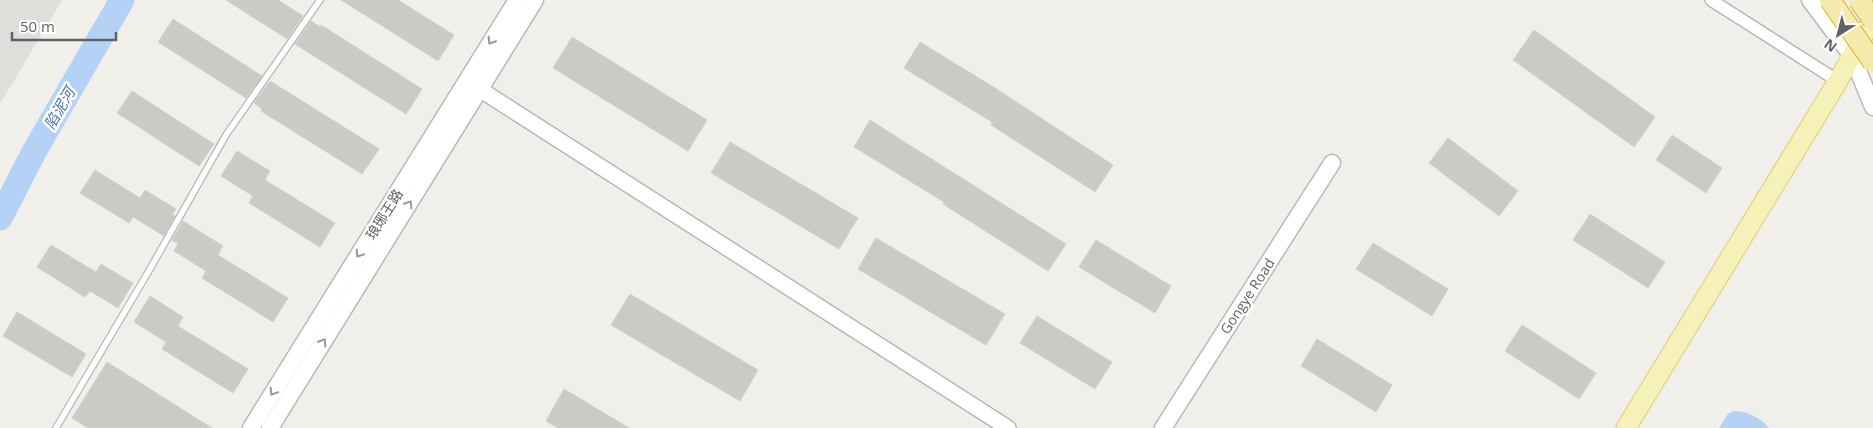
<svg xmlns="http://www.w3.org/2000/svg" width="1873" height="428" viewBox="0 0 1873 428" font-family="'Open Sans','Noto Sans SC',sans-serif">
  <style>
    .industrial { fill: #dfdedb }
    .water { fill: #b4d2f5 }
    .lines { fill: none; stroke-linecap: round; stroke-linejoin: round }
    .river { stroke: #b4d2f5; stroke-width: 25 }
    .building { fill: #cbcac5; stroke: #d4d1c8 }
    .service-casing { stroke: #b5b7bb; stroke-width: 8 }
    .minor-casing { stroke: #b5b7bb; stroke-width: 14 }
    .tertiary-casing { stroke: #b5b7bb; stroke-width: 18 }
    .secondary-casing { stroke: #b7b9be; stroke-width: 19 }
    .primary-casing { stroke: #e1cc71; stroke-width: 21 }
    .service { stroke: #fff; stroke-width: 5.5 }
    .minor { stroke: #fff; stroke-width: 11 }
    .tertiary { stroke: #fff; stroke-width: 15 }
    .secondary { stroke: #fff; stroke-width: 16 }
    .primary { stroke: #f6f1b8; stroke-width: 19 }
    .trunk-bridge-casing { stroke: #dbb21d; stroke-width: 22; stroke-linecap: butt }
    .trunk-bridge { stroke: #f4eaac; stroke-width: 20 }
    .oneway { stroke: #98999c }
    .labels { text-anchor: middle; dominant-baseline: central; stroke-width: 5; stroke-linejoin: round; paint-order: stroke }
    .street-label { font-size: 14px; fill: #606267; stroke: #fff }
    .water-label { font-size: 15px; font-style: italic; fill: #5172a6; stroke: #fff }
  </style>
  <rect width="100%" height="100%" fill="#f0efe9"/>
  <!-- industrial -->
  <polygon class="industrial" points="0,0 62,0 0,104"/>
  <!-- water -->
  <path class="water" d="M1733,411C1748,411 1759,417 1769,428H1719L1727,415Z"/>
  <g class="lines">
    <!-- river -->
    <polyline class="river" points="0,218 35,150 122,0"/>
  </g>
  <!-- building -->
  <g class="building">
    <polygon points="226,0 278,0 303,16 287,39"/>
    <polygon points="341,0 398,0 454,35 438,61"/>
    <polygon points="173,19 262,76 246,98 158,42"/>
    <polygon points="311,21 320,27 321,25 422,89 406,114 295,44"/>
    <polygon points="1534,30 1655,117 1634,147 1513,60"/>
    <polygon points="572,37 707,120 688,151 553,68"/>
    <polygon points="920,42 995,88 1113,165 1095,192 991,125 992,122 904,68"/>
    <polygon points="270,81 379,149 362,174 261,111 262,109 254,103"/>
    <polygon points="132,91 214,144 199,166 117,113"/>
    <polygon points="870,120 1066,244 1048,271 943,204 944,202 854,147"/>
    <polygon points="1672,135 1722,168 1706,193 1656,160"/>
    <polygon points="1448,138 1518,191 1499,216 1429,163"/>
    <polygon points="730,142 858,218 839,249 711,173"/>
    <polygon points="237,151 270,171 265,180 335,223 320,247 249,203 253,196 221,176"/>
    <polygon points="95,170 140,198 145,190 176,209 172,215 175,216 164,236 133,217 129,223 80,193"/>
    <polygon points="1590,214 1665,262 1648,288 1573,240"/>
    <polygon points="183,221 223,246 218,255 288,298 273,322 202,278 206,271 174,251 178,244 172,240"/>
    <polygon points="876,238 1005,314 986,345 858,269"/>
    <polygon points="1096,240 1171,286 1155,313 1079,267"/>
    <polygon points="1373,243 1448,289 1432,316 1356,269"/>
    <polygon points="51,245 96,272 101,264 133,283 118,308 90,291 85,297 37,267"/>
    <polygon points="630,294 758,370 740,401 611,325"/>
    <polygon points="150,296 183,317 178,326 248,369 233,393 162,349 166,342 134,322"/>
    <polygon points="17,312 86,354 72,377 3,336"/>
    <polygon points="1037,316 1112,362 1095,389 1020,343"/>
    <polygon points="1522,325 1596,373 1579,399 1505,351"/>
    <polygon points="1317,339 1392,385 1376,412 1301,366"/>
    <polygon points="107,362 212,428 88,428 72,418"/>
    <polygon points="564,389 629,428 558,428 546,421"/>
  </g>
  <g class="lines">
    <!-- service casing -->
    <g class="service-casing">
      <polyline id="service" points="56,428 150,269 226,135 320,0"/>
    </g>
    <!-- minor casing -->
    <g class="minor-casing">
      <polyline id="minor" points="1711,0 1838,81"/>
    </g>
    <!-- tertiary casing -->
    <g class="tertiary-casing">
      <polyline id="tertiary" points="470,83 1008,428"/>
    </g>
    <!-- secondary casing -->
    <g class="secondary-casing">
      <g id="secondary">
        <polyline points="1810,0 1852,56 1873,107"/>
        <polyline points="251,428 517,0"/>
        <polyline points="270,428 535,0"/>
        <polyline points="1163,428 1332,163"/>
      </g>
    </g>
    <!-- primary casing -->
    <g class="primary-casing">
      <polyline id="primary" points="1626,428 1838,81 1873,18"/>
    </g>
    <!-- service -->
    <use href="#service" class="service"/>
    <!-- minor -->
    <use href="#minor" class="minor"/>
    <!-- tertiary -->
    <use href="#tertiary" class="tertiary"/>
    <!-- secondary -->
    <use href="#secondary" class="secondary"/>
    <!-- primary -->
    <use href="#primary" class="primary"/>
    <!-- trunk-bridge casing -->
    <g class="trunk-bridge-casing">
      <g id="trunk-bridge">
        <polyline points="1830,0 1873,62"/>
        <polyline points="1859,0 1873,20"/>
      </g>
    </g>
    <!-- trunk-bridge -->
    <use href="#trunk-bridge" class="trunk-bridge"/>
  </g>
  <!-- one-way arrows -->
  <defs><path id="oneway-chevron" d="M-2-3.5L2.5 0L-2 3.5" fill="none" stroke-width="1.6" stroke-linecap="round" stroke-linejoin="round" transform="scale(1.25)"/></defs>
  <g class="oneway">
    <use href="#oneway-chevron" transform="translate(491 41) rotate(122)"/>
    <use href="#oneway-chevron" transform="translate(409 204) rotate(-58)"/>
    <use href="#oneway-chevron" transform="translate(359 254) rotate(122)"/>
    <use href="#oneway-chevron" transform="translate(323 342) rotate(-58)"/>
    <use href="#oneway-chevron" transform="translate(273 392) rotate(122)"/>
  </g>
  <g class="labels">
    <!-- street labels -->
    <g class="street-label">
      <text transform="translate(384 214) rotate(-58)">琅琊王路</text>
      <text transform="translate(1247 296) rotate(-57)">Gongye Road</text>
    </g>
    <!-- water labels -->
    <g class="water-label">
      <text transform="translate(59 108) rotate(-60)">陷泥河</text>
    </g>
  </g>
  <!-- north arrow -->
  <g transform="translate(1838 35) rotate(216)" stroke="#ffffff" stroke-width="4" paint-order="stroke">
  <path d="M0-4L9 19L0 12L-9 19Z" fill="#606267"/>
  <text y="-8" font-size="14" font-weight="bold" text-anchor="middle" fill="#606267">N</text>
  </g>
  <!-- scale -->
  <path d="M12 32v8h104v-8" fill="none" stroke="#606267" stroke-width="2.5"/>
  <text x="20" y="32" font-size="15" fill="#606267" stroke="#ffffff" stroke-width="4" paint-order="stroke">50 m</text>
</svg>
